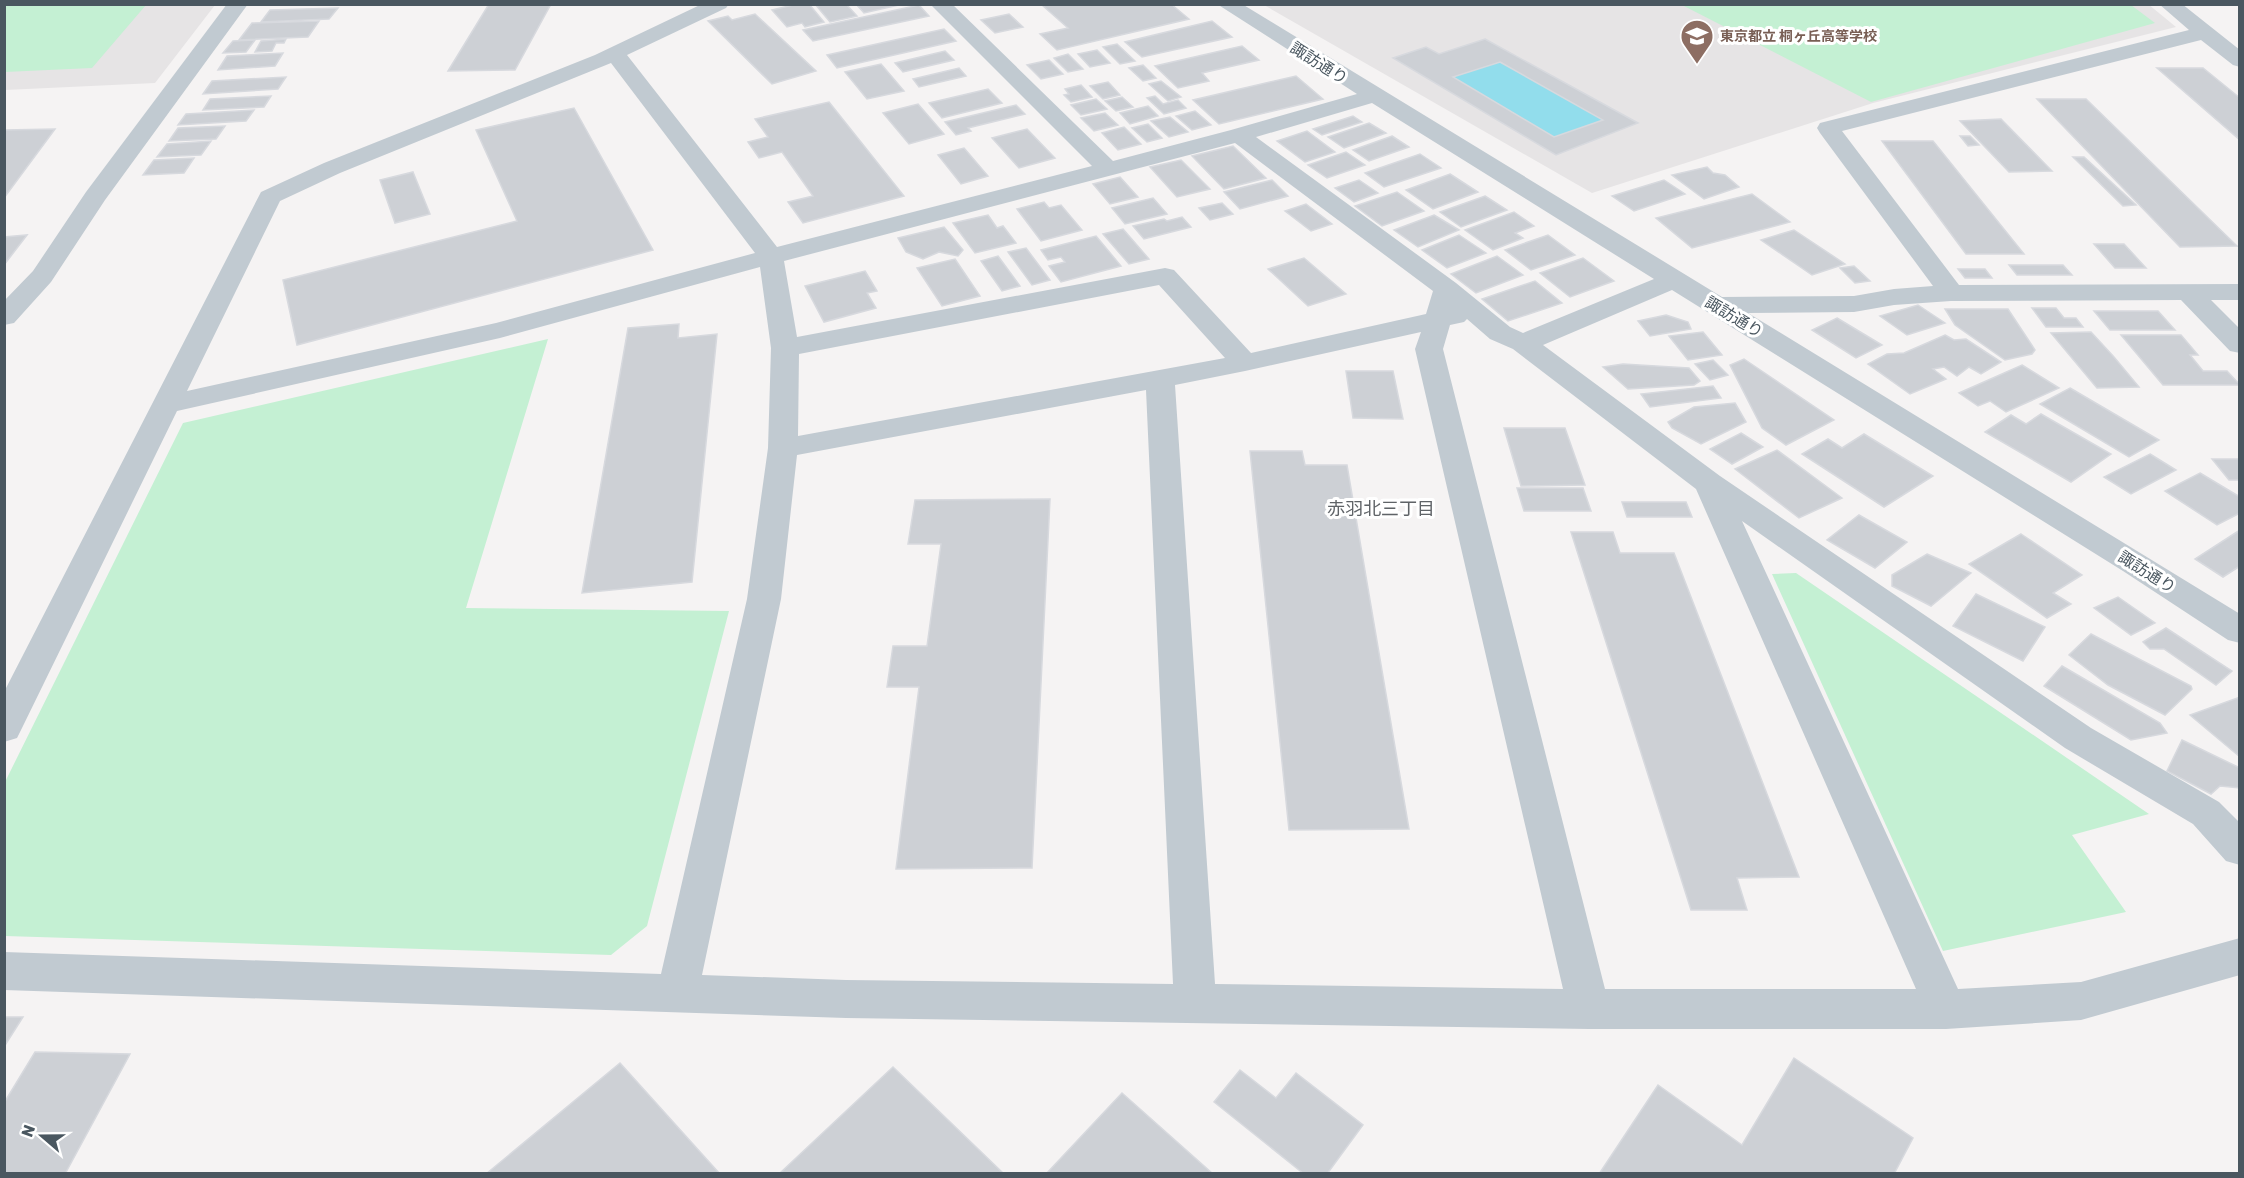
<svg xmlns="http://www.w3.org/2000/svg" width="2244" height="1178" viewBox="0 0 2244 1178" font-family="Rubik,'Noto Sans JP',sans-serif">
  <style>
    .education { fill: #e6e4e5 }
    .green { fill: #c4f0d3 }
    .water { fill: #92ddec }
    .building { fill: #cdd0d5; stroke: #d7d9de; stroke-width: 1.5; fill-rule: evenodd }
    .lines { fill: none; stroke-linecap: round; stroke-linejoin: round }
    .minor { fill: #c1cad1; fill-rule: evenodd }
    .labels { text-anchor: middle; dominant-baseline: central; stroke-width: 6; stroke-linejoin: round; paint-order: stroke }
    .far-education-label { font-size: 14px; font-weight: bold; fill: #785e54; stroke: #fff; text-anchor: start }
    .street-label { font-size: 16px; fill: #4a5760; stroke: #fff }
    .neighbourhood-label { font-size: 18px; fill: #5f6367; stroke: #fff }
  </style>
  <rect width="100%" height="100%" fill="#f5f3f3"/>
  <!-- education -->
  <g class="education">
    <polygon points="2148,4 2176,27 1873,103 1592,193 1264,5"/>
    <polygon points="4,5 215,5 155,83 5,90"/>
  </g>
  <!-- green -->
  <g class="green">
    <polygon points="4,5 5,4 146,5 92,68 5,72"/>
    <polygon points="2131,5 2155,23 1871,102 1682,5"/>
    <polygon points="548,339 466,608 729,611 647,926 611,955 5,936 5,782 183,423"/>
    <polygon points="1796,573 2149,814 2072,835 2126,912 1943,951 1772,574"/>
  </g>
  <!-- water -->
  <polygon class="water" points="1500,62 1603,120 1554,137 1453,77"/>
  <!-- building -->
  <g class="building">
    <polygon points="489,4 551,4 515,70 448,71"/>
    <polygon points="797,4 809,4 824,22 805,27 802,23 787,27 772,10"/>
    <polygon points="815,4 846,4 857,16 830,22"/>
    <polygon points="856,4 903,4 864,13"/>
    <polygon points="1171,4 1189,19 1057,50 1040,34 1068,28 1042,5"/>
    <polygon points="919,5 929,16 813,41 803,30"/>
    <polygon points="338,8 329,19 261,22 270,10"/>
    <polygon points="755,14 816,71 772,84 708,21 728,16 732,20"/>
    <polygon points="1009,14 1023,27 995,33 981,20"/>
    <polygon points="319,21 308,37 239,40 252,23"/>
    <polygon points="1212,21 1232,37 1142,57 1125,42"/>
    <polygon points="944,29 956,41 837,68 827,55"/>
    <polygon points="286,39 284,43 276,43 272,51 255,52 261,41"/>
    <path d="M1485,39L1638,123L1556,155L1393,58L1426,47L1439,54ZM1500,62L1603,120L1554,137L1453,77Z"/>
    <polygon points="255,40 246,52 223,53 233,41"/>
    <polygon points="1117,44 1135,61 1120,64 1103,47"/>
    <polygon points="1242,46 1259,60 1202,73 1209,81 1178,88 1155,66"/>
    <polygon points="1097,50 1110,63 1090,67 1078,54"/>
    <polygon points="945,51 954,60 903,72 895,63"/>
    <polygon points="283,53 275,66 218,70 227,56"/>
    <polygon points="1068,54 1083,69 1068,72 1054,58"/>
    <polygon points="1049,60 1063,74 1041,79 1027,65"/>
    <polygon points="881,64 904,91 867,99 845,72"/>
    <polygon points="1143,65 1156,78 1143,81 1129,68"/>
    <polygon points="959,68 966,76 919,87 913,79"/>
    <polygon points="2157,68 2203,68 2240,98 2240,140"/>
    <polygon points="1296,76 1323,99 1219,124 1193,100"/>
    <polygon points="286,77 278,89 203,94 212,81"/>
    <polygon points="1161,81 1181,97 1168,101 1149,84"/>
    <polygon points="1108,82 1110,84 1120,95 1103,99 1090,86"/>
    <polygon points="1081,85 1092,97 1071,102 1064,95 1069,94 1065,89"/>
    <polygon points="988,89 1002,103 942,118 929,103"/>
    <polygon points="271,96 264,107 203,110 210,99"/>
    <polygon points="1155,96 1163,104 1178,100 1186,108 1164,114 1147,98"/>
    <polygon points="1122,97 1133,107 1116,111 1105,101"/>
    <polygon points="1096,99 1107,109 1081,115 1071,105"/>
    <polygon points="2037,99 2086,99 2237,246 2180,247"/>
    <polygon points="829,102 904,196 803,223 788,202 813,196 782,152 759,158 748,142 768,137 755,119"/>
    <polygon points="918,104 944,134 909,144 883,113"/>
    <polygon points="1016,105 1025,114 968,128 971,131 956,135 945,122"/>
    <polygon points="1148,106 1158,116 1130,124 1120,113"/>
    <polygon points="574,108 653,250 297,345 283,280 517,221 476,130"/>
    <polygon points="254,110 246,121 178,125 186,114"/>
    <polygon points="1195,111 1211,125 1192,130 1176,116"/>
    <polygon points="1105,113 1118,125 1094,131 1081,118"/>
    <polygon points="1353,116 1362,122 1322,135 1313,129"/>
    <polygon points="1170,117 1188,132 1169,137 1151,121"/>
    <polygon points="2001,119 2052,171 2009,172 1960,121"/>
    <polygon points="1369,123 1386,133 1344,148 1328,137"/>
    <polygon points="1148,124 1162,138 1147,142 1132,128"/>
    <polygon points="225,126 216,139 169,141 178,128"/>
    <polygon points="1124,127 1141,144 1118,150 1102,133"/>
    <polygon points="55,129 4,198 4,130"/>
    <polygon points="1027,129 1055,158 1019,168 992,138"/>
    <polygon points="1307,131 1335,152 1305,162 1277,141"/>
    <polygon points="1392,136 1409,147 1369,161 1353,150"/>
    <polygon points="1960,136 1970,136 1979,145 1968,146"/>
    <polygon points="211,141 201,155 157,157 167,144"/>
    <polygon points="1882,141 1933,141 2024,254 1966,254"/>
    <polygon points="1233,146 1266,178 1224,189 1192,156"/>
    <polygon points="964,148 988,176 961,184 938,155"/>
    <polygon points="1346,152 1365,165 1327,178 1308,165"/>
    <polygon points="1420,154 1441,168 1384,187 1365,173"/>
    <polygon points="2073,157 2084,157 2136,205 2123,206"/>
    <polygon points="194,158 184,173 143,175 154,160"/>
    <polygon points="1181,160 1210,189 1177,197 1150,167"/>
    <polygon points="1707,167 1713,173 1725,175 1739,187 1704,199 1672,175"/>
    <polygon points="413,172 430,214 395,223 380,180"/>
    <polygon points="1450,174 1478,192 1433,209 1406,190"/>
    <polygon points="1120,177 1138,197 1110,204 1093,184"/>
    <polygon points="1272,180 1288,196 1240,209 1224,192"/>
    <polygon points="1359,180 1378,193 1354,202 1335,188"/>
    <polygon points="1664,180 1685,194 1634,211 1612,196"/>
    <polygon points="1397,192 1424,211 1382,226 1355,206"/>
    <polygon points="1752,194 1790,222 1692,248 1656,218"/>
    <polygon points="1485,196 1507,210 1461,227 1440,212"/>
    <polygon points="1153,198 1167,214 1125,224 1112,208"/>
    <polygon points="1044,202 1049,208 1061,205 1082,230 1041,241 1017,209"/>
    <polygon points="1222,203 1233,214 1210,220 1199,208"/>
    <polygon points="1306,204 1332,224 1311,231 1285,211"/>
    <polygon points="1514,212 1534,226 1515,233 1523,238 1493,250 1465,230"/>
    <polygon points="988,215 997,228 1003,226 1016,243 975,253 953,223"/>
    <polygon points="1434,215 1459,230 1418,247 1394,230"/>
    <polygon points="1182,217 1191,227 1144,239 1133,226 1164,219 1167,221"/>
    <polygon points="944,227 963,250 958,256 939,252 923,259 906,252 898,238"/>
    <polygon points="1123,229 1149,259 1129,264 1103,234"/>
    <polygon points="1794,230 1845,264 1812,275 1761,240"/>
    <polygon points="27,235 4,265 4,237"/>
    <polygon points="1459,235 1486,253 1447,268 1422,250"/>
    <polygon points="1548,235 1575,255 1531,270 1505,250"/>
    <polygon points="1096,236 1121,266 1061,282 1049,266 1065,262 1061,257 1048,260 1041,250"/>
    <polygon points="2094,244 2124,244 2146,268 2115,268"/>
    <polygon points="1026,248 1050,280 1032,285 1008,252"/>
    <polygon points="998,256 1020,286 1002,291 981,261"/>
    <polygon points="1497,256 1523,275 1476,293 1451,274"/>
    <polygon points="1304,258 1346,294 1308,306 1268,269"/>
    <polygon points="1583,258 1614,281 1570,297 1540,273"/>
    <polygon points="955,259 980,296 942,306 917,268"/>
    <polygon points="2009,265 2063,265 2072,275 2017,275"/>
    <polygon points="1854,266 1870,281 1855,283 1840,268"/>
    <polygon points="1958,269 1985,269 1992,278 1965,278"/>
    <polygon points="865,271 877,291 867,293 876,308 824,322 805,286"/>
    <polygon points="1535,281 1562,303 1508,321 1482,299"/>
    <polygon points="1918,305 1945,323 1907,335 1880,316"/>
    <polygon points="2032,308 2056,308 2064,318 2076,318 2083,327 2046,327"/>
    <polygon points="1945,309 2008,309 2035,350 2032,354 2005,360 1955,325"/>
    <polygon points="2094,311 2158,311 2175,330 2110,330"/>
    <polygon points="1666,315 1688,322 1691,329 1650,336 1638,321"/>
    <polygon points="1837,318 1882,345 1856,358 1812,330"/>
    <polygon points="679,324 678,338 717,334 692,582 582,593 628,328"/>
    <polygon points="1703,332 1722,355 1688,360 1669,336"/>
    <polygon points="2091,332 2114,357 2139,387 2097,388 2051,333"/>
    <polygon points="1945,335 1954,340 1966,339 2001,362 1981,374 1969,367 1957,376 1944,367 1933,369 1946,379 1910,394 1868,364 1887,354 1904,353"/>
    <polygon points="2121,335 2181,335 2198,355 2190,355 2203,371 2227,371 2240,385 2163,385"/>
    <polygon points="1744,359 1834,420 1786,445 1762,428 1730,365"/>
    <polygon points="1713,360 1728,375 1710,380 1695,364"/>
    <polygon points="1623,364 1689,368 1700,381 1694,385 1628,389 1603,367"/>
    <polygon points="2022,365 2059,388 2006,412 1990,401 1978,406 1959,393"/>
    <polygon points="1346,371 1393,371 1403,419 1353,418"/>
    <polygon points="1713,386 1721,398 1650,407 1641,394"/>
    <polygon points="2070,388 2159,440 2129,457 2040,404"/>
    <polygon points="1735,403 1746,422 1701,444 1672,428 1668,422 1694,407"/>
    <polygon points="2041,414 2111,454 2071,482 1985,432 2011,415 2026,424"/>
    <polygon points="1504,428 1565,428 1585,485 1521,486"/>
    <polygon points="1741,433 1763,447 1732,464 1710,449"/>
    <polygon points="1864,434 1933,476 1884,507 1802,454 1828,439 1842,448"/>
    <polygon points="1777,450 1842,498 1799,518 1735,469"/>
    <polygon points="1250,451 1302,451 1305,465 1347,465 1409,829 1289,830"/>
    <polygon points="2150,454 2176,470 2131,494 2104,477"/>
    <polygon points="2212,459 2240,459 2240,480 2229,480"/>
    <polygon points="2200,473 2240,497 2240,513 2217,525 2165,491"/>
    <polygon points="1517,488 1583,488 1591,511 1524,511"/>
    <polygon points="1050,499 1032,868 896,869 919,687 887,687 893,646 927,646 941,544 908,544 915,500"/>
    <polygon points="1622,502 1686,502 1692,517 1627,517"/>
    <polygon points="1859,515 1907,542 1875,568 1827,540"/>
    <polygon points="2240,530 2240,566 2223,577 2195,559"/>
    <polygon points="1571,532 1613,532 1620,553 1674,553 1799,877 1737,878 1747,910 1691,910"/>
    <polygon points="2021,534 2082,575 2053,593 2071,604 2047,618 1969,564"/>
    <polygon points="1927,554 1971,573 1931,606 1892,586 1892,575"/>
    <polygon points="1976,594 2045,627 2023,661 1953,626"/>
    <polygon points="2118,597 2155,623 2131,635 2094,608"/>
    <polygon points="2166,628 2232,671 2216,685 2164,649 2150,649 2143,642"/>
    <polygon points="2091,634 2191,686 2192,689 2165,715 2108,685 2069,655"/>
    <polygon points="2062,666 2160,723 2167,733 2131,740 2044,686"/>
    <polygon points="2240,697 2240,757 2190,715"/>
    <polygon points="2182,740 2240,768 2240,788 2220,786 2211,794 2167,771"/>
    <polygon points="4,1017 23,1017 4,1047"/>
    <polygon points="35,1052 130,1054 65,1174 4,1174 4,1103"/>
    <polygon points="1794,1058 1913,1138 1894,1174 1599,1174 1658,1085 1742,1145"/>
    <polygon points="620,1063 720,1174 486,1174"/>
    <polygon points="893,1067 1004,1174 779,1174"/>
    <polygon points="1240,1070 1276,1098 1296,1073 1363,1125 1327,1174 1304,1174 1214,1102"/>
    <polygon points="1122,1093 1213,1174 1046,1174"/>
  </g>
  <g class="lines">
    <!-- minor -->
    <g class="minor">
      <polygon points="227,4 248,4 105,200 51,282 14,323 4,325 4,301 33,271 86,192"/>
      <path d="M702,4H729L726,8L627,55L777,247L1092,166L930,4H952L1113,161L1231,130L1357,94L1217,4H1242L1722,297L1854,296L1894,289L1933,286L1820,133L1817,128L1820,123L2189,30L2159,4H2182L2240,50V67L2233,65L2201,40L1842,131L1959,285L2240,284V300H2211L2240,329V353L2230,351L2181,300L1951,301L1894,305L1854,312L1748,313L2240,614V643L2228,640L2123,571L1672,290L1543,345L1720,476L2091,728L2219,802L2240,823V865L2226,861L2193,824L2065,748L1742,521L1958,989L2081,982L2240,938V975L2081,1020L1946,1029H1589L846,1018L4,990V952L661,974L747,599L768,448L771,348L760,267L500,338L177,411L22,728L17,738L4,742V692L261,192L324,163L595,55ZM611,63L755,253L496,323L187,391L280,201L340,173ZM1372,103L1654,279L1523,333L1510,327L1456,283L1256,137ZM1235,143L1433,291L1426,314L1251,353L1174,270L1165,268L797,337L784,261ZM1159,285L1225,358L798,436L799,354ZM1467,319L1490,339L1513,349L1696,489L1916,989H1605L1443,349L1450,325L1464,322ZM1421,332L1415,349L1563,989L1215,984L1175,385L1245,371ZM1146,390L1173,984L846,980L702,975L781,599L797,455Z"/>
    </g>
  </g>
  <!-- icons -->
  <defs>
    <g id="school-pin" transform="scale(1.725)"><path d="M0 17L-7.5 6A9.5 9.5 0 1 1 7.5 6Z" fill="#8d6e63" stroke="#fff"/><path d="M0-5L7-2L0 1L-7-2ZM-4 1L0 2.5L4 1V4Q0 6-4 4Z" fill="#fff"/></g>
  </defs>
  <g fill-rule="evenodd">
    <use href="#school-pin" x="1697" y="36"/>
  </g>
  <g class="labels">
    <!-- far-education labels -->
    <g class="far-education-label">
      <text x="1720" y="36">東京都立 桐ヶ丘高等学校</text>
    </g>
    <!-- street labels -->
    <g class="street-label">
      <text transform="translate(1319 63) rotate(32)">諏訪通り</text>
      <text transform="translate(1734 317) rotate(31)">諏訪通り</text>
      <text transform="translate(2147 572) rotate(32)">諏訪通り</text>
    </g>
    <!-- neighbourhood labels -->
    <g class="neighbourhood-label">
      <text x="1381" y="509">赤羽北三丁目</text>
    </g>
  </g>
  <!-- border -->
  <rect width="2244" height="1178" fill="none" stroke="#4a5760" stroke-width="12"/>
  <!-- north arrow -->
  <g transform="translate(42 1136) rotate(290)" stroke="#ffffff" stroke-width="4.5" paint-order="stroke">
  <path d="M0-4.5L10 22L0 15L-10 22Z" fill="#4a5760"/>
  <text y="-9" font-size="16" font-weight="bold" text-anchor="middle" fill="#4a5760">N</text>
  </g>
</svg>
